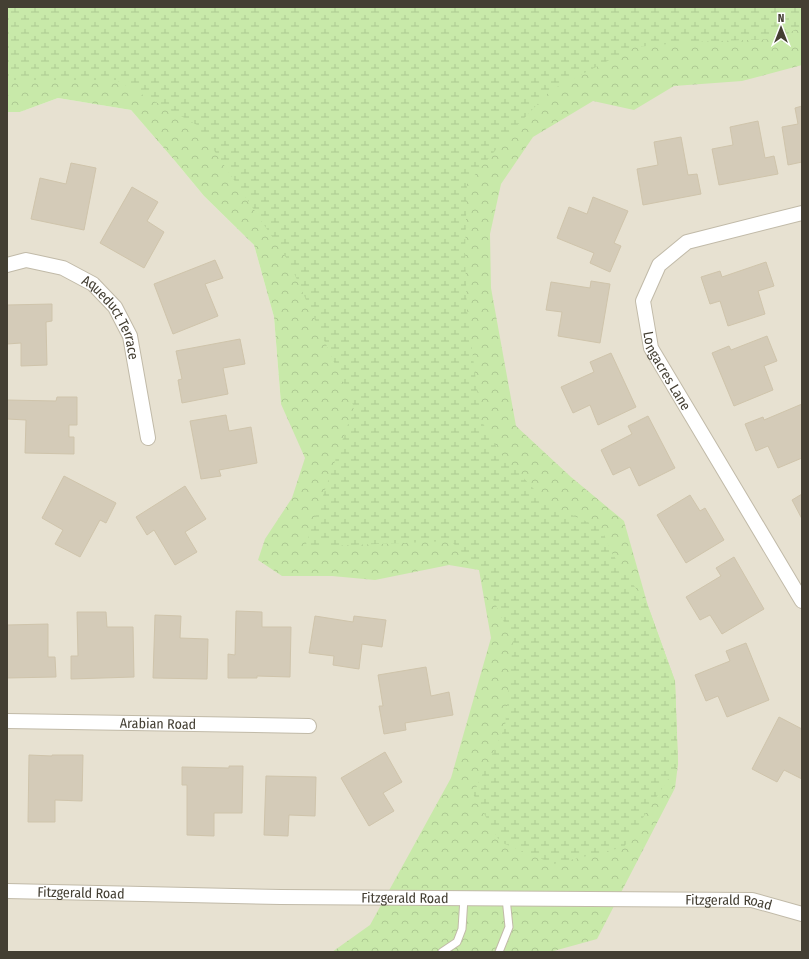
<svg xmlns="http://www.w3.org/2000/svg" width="809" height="959" viewBox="0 0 809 959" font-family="'Fira Sans Condensed',sans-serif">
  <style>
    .residential { fill: #e7e1d1 }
    .forest { fill: url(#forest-crowns) }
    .wetland { fill: url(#wetland-marsh) }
    .building { fill: #d4cbb8; stroke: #cfc4ab }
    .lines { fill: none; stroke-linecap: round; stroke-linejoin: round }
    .service-casing { stroke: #c1baa8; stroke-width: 9 }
    .minor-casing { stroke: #c1baa8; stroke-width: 16 }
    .service { stroke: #fff; stroke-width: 7 }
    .minor { stroke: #fff; stroke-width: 14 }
    .labels { text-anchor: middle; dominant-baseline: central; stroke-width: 4; stroke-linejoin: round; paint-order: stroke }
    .street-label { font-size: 14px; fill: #443f33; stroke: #fff }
  </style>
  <defs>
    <pattern id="forest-crowns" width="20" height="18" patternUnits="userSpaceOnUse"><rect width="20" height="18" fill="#c8e9a9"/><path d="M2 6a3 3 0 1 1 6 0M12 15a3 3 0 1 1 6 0" fill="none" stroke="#adc992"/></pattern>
    <pattern id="wetland-marsh" width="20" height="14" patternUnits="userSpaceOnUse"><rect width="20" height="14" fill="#c8e9a9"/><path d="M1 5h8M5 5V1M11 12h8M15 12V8" fill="none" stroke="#adc992"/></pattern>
  </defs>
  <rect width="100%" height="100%" fill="#f2efe3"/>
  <!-- residential -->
  <polygon class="residential" points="802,7 802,952 7,952 7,112 20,112 58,98 131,110 175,161 204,196 254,245 274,317 281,404 319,122"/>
  <!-- forest -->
  <polygon class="forest" points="178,7 802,7 802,65 742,81 674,86 634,110 593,101 533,137 501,184 490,234 491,288 516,426 571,477 624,521 648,606 675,681 678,764 675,788 597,939 550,952 332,952 370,925 451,778 491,638 479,570 449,565 375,580 332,576 282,576 258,560 265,539 292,498 305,458 281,404 274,317 254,245 204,196 175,161 131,110 58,98 20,112 7,112 7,26"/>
  <!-- wetland -->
  <polygon class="wetland" points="7,7 802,7 802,26 778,39 691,42 635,47 551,90 510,133 467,184 465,254 467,310 481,420 500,453 548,504 601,528 613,555 648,606 675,681 678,764 624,847 554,864 500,842 473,794 505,727 513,641 479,570 451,541 305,547 354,407 289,262 197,125 116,80 14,80 7,81"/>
  <!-- building -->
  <g class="building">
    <polygon points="802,106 802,162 788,165 782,127 798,124 795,108"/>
    <polygon points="758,121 765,158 774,156 778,174 719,185 712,149 733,145 730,127"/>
    <polygon points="681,137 688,175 697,174 701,194 643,205 637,169 658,165 654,142"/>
    <polygon points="71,163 96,168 84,230 31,219 40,178 66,184"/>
    <polygon points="132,187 158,202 147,221 164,232 144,268 100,243"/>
    <polygon points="593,197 628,211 614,243 621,246 610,272 590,263 594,253 557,238 569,207 587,214"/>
    <polygon points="215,260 223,278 205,284 218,316 173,334 154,284"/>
    <polygon points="766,262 774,286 758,291 765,314 728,326 720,301 710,304 701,277 720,271 722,277"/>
    <polygon points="591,281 610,284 600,343 558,336 562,312 546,310 551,282 590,288"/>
    <polygon points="52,304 52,321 46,322 47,365 21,366 21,343 7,344 7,305"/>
    <polygon points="767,336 777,361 764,366 773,390 734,406 712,353 729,346 731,350"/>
    <polygon points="240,339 245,364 223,368 228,394 182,403 178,380 182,379 176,351"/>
    <polygon points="611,353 636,407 598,425 590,405 573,413 561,387 594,372 590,362"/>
    <polygon points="57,397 77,397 77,425 69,425 69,437 74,437 74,454 25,453 26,420 7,419 7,400 56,401"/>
    <polygon points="802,404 802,458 778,468 768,446 756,451 745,424 763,417 764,420"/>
    <polygon points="226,415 229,431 251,427 257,463 219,470 221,476 201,479 190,421"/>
    <polygon points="648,416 675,468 639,486 630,467 613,475 601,450 632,434 628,426"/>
    <polygon points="64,476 116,503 106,523 100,520 80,557 55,544 63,530 42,518"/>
    <polygon points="185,486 206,519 185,532 197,552 175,565 154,530 147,535 136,517"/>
    <polygon points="802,494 802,519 792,500"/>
    <polygon points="690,495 700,511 705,508 724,540 686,563 657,515"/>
    <polygon points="734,557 764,609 722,634 710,615 700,620 686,597 721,576 716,568"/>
    <polygon points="236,611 262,612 262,627 291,627 290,677 257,676 257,678 228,678 228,654 235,655"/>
    <polygon points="77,612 106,612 107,627 133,627 134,677 71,679 71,656 78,656"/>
    <polygon points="155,615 181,616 180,638 208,639 207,679 153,678"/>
    <polygon points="315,616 353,622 354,616 386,620 382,647 362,644 359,669 333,665 334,656 309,653"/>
    <polygon points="48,624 48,657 55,657 56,677 7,678 7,625"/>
    <polygon points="746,643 769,700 727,717 718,696 706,701 695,675 730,661 726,651"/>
    <polygon points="426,667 431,696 449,692 453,715 405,723 406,730 384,734 379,706 383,706 378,675"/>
    <polygon points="779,717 802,729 802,779 784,770 777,782 752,769"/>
    <polygon points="385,752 402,782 383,793 394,811 369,826 341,778"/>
    <polygon points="29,755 52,756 52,755 83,755 82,801 55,800 55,822 28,822"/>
    <polygon points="229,766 243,766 242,813 214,813 214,836 187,835 187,785 182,785 182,767 229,768"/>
    <polygon points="266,776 316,777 315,816 289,815 288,836 264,835"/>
  </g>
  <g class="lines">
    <!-- service casing -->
    <g class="service-casing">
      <g id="service">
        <polyline points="442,952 457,942 462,929 464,898"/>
        <polyline points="499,952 509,927 506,898"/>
      </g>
    </g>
    <!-- minor casing -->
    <g class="minor-casing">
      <g id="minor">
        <path id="s1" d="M802,213L687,242L659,265L643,301L651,348L802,601"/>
        <path id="s2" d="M7,265L26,260L63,268L93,284L115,307L130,336L148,438"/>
        <path id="s3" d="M7,721L309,726"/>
        <path id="s4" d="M7,891L281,897L752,900L802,914"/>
      </g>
    </g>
    <!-- service -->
    <use href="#service" class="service"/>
    <!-- minor -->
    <use href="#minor" class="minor"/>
  </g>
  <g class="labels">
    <!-- street labels -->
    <g class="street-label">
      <text stroke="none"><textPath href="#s2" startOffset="130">Aqueduct Terrace</textPath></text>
      <text stroke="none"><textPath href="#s1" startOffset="269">Longacres Lane</textPath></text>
      <text stroke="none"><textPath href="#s3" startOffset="151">Arabian Road</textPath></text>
      <text stroke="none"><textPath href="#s4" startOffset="74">Fitzgerald Road</textPath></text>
      <text stroke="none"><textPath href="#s4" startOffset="398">Fitzgerald Road</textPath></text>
      <text stroke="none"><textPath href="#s4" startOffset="722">Fitzgerald Road</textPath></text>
    </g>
  </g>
  <!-- border -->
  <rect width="809" height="959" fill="none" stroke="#443f33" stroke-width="16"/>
  <!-- north arrow -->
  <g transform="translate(781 28)" stroke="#ffffff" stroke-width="3" paint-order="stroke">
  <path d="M0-3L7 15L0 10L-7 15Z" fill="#443f33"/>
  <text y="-6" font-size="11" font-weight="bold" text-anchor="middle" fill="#443f33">N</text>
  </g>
</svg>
